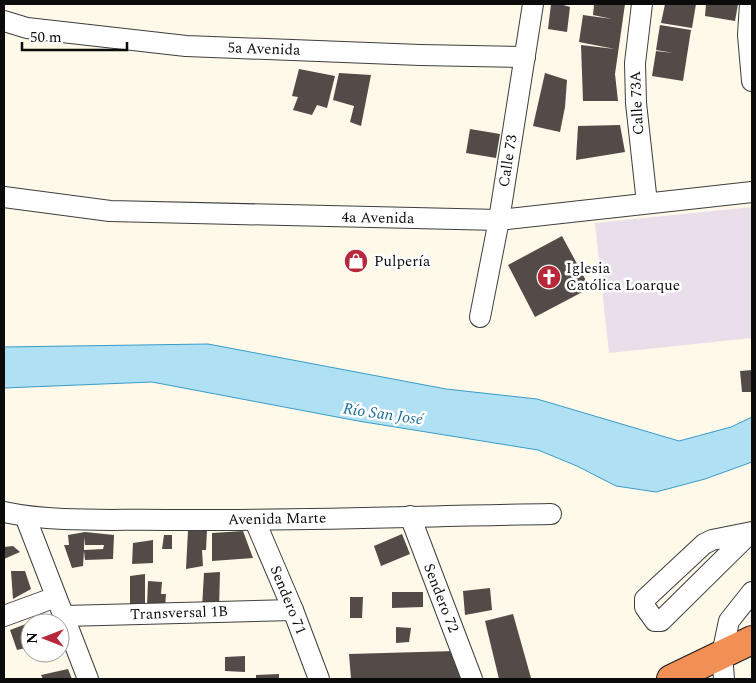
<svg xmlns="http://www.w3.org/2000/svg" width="756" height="683" viewBox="0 0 756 683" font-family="Spectral,serif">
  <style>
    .industrial { fill: #e8dfea }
    .water { fill: #b0e0f4; stroke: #399cc9 }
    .building { fill: #534b48; fill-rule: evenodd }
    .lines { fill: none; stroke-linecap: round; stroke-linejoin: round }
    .minor-casing { stroke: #3e3e3e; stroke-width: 22 }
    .highway-casing { stroke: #1c1c1c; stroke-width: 30 }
    .minor { stroke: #fff; stroke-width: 20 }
    .highway { stroke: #f18f55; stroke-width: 28 }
    .labels { text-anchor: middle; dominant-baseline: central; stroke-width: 5; stroke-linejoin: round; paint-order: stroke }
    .street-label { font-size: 15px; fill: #0b0b0b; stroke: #fff }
    .poi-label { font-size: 15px; fill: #0b0b0b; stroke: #fff; text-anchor: start }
    .water-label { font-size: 16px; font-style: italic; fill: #196b98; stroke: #fff }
  </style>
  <rect width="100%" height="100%" fill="#fef9e9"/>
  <!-- industrial -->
  <polygon class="industrial" points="752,207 752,338 609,353 595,223"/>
  <!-- water -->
  <polygon class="water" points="208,344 446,389 537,399 679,441 731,427 752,417 752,462 705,479 656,492 616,486 577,466 538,450 358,421 152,382 4,388 4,347"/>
  <!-- building -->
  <g class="building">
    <polygon points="551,4 560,4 570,7 567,32 548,29"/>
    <polygon points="594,4 625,4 615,74 618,101 583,101 581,45 615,49 579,42 583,15 612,19 593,15"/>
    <polygon points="665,4 696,4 692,28 661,23"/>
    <polygon points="706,4 738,4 735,21 705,16"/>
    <polygon points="660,25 691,30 683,81 652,76 656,51 674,53 656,50"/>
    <polygon points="299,69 335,76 327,108 317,105 312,115 293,110 298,97 292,96"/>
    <polygon points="339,73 371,75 361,126 350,122 354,106 333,100"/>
    <polygon points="545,73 567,80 565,107 560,132 533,126"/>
    <polygon points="620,125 625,152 576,160 578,126"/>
    <polygon points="470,129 500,134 496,158 466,153"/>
    <polygon points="562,236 590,288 535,317 508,265"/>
    <polygon points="752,370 752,392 742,392 740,371"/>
    <polygon points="207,529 206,550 202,550 203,566 186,569 188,530"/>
    <polygon points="243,531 253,558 212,561 212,533"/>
    <path d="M85,532L114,535L113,559L85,560L84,551L83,566L72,568L64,545H69L68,535ZM84,537L85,545H104L103,549L84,550Z"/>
    <polygon points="402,534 410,554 381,566 374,546"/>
    <polygon points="164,535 172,535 172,549 162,549"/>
    <polygon points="153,540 153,563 132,564 133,543"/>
    <polygon points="13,546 20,552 4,559 4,547"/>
    <polygon points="11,571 25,571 31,589 13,599"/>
    <polygon points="220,572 219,609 202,608 204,573"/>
    <polygon points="145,574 145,609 130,606 130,576"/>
    <polygon points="148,581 162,582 161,594 166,594 165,608 147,606"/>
    <polygon points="490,588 492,610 465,615 463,591"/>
    <polygon points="392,592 423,592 423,607 392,608"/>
    <polygon points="350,597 363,597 362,618 350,618"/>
    <polygon points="513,614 531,678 526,679 499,679 485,621"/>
    <polygon points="50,615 52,623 30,623 30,647 17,650 10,630"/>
    <polygon points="396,627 411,628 409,642 396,643"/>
    <polygon points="455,651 463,679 351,679 349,654"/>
    <polygon points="245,656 245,672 225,671 225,657"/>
    <polygon points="68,669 72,679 43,679 41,675"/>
    <polygon points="279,674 279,679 256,679 256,675"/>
  </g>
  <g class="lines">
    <!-- minor casing -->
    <g class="minor-casing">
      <g id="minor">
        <polyline points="642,4 635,63 636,103 647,203"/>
        <polyline points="750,4 748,35 752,81"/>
        <polyline points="4,21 27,28 186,46 420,55 525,57"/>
        <polyline points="4,197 110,211 499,220 752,192"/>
        <polyline points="480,317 499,220 533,4"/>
        <path d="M4,512C55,523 113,519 166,520C294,521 422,516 551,514"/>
        <polyline points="25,516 88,679"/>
        <polyline points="410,516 472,679"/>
        <polyline points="255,521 293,610 319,679"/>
        <polyline points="750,533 661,621 655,621 645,607 645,599 704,544 712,540 752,532"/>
        <polyline points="4,616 56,597"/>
        <polyline points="64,616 293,610"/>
        <polyline points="724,679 722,654 729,621 752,592"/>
      </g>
    </g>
    <!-- highway casing -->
    <g class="highway-casing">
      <polyline id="highway" points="671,679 752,640"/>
    </g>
    <!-- minor -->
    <use href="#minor" class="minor"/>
    <!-- highway -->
    <use href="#highway" class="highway"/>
  </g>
  <!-- icons -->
  <defs>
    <g id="shop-disc" transform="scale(1.25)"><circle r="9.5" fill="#b6283a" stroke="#fff"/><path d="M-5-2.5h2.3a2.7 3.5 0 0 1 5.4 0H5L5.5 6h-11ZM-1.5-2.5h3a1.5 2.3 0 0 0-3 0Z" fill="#fff"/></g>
    <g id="church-disc" transform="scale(1.25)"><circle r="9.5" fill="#b6283a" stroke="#fff"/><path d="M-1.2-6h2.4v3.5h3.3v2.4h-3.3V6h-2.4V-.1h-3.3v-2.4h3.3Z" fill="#fff"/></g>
  </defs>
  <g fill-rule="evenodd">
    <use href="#shop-disc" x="356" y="261"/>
    <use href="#church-disc" x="549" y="277"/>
  </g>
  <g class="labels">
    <!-- street labels -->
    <g class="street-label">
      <text transform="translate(264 49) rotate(2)">5a Avenida</text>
      <text transform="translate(637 103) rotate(-93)">Calle 73A</text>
      <text transform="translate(508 161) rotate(-81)">Calle 73</text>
      <text transform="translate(378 218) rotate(1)">4a Avenida</text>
      <text transform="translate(277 519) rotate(-1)">Avenida Marte</text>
      <text transform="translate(441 598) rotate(69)">Sendero 72</text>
      <text transform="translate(288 600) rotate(68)">Sendero 71</text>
      <text transform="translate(179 613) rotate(-2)">Transversal 1B</text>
    </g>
    <!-- poi labels -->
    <g class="poi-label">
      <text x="374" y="261">Pulpería</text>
      <text x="566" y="268">Iglesia<tspan x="566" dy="17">Católica Loarque</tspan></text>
    </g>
    <!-- water labels -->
    <g class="water-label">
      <text transform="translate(383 414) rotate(8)">Río San José</text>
    </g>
  </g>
  <!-- border -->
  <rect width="756" height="683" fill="none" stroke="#0b0b0b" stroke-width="10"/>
  <!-- north arrow -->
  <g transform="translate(45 638) rotate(270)"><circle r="24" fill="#ffffff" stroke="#9d9d9d"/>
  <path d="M0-4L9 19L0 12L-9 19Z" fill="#b6283a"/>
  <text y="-8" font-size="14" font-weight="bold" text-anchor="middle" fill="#0b0b0b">N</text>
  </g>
  <!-- scale -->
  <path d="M22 42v8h105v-8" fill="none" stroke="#0b0b0b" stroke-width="2.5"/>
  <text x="30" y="42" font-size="15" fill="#0b0b0b" stroke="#ffffff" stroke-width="4" paint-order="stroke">50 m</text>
</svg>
